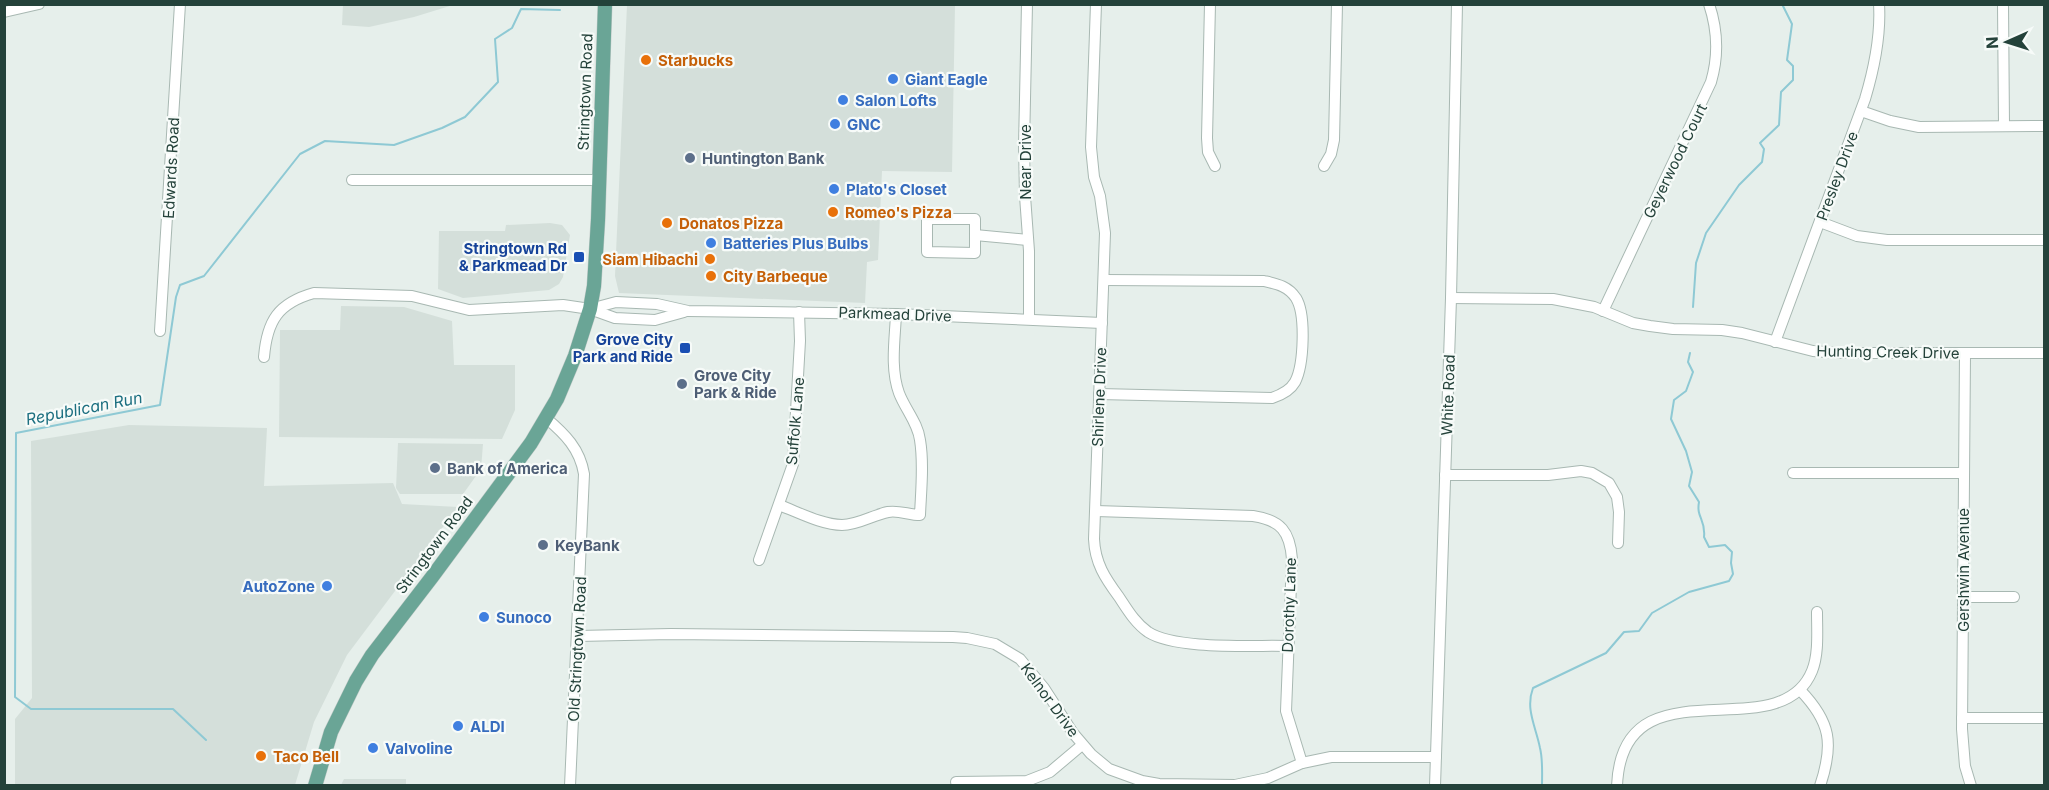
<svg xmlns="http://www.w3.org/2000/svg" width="2049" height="790" viewBox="0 0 2049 790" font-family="Inter,sans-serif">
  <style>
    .built { fill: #d4dfda }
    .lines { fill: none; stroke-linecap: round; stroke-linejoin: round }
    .stream { stroke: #8ec9d4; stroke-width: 2 }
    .minor-casing { stroke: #a8b8b2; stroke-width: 12 }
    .major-casing { stroke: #c2cac8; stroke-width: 15 }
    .minor { stroke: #fff; stroke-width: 10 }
    .major { stroke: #6aa596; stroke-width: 14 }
    .food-dot { fill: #e8710a; stroke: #f7fbf9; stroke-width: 2 }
    .shop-dot { fill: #3f7fe0; stroke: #f7fbf9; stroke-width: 2 }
    .service-dot { fill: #5c6f8a; stroke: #f7fbf9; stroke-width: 2 }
    .transit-dot { fill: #1a4fb4; stroke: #f7fbf9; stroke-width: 2 }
    .labels { text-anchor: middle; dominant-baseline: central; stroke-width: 4.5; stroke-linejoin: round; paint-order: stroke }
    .food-label { font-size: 15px; font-weight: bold; fill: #c56008; stroke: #f7fbf9; text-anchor: start }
    .shop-label { font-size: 15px; font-weight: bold; fill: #366cbe; stroke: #f7fbf9; text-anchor: start }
    .street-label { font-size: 15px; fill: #24423a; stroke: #f7fbf9 }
    .service-label { font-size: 15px; font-weight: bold; fill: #4e5e75; stroke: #f7fbf9; text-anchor: start }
    .transit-label { font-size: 15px; font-weight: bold; fill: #164399; stroke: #f7fbf9; text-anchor: end }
    .water-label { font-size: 16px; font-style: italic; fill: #1c6f80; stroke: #f7fbf9 }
  </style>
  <rect width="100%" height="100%" fill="#e6efeb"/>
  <!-- built -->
  <g class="built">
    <polygon points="343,5 343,4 453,5 414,17 369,27 342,25"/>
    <polygon points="627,5 955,5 952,172 882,171 878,260 867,262 865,303 619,293 615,276"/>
    <polygon points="550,223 562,225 570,235 563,277 559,284 549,290 463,298 438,289 439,231 505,231 506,225"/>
    <polygon points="341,306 404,307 452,321 454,365 515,365 515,410 502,439 279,437 280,330 340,330"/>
    <polygon points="129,425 267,428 264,486 393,483 402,504 458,507 347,655 314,722 295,785 15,785 15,719 32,698 31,441"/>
    <polygon points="398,443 483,444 481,469 463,494 400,494 396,488"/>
    <polygon points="344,779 406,779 406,785 341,785"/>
  </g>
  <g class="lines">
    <!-- stream -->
    <g class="stream">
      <polyline points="1693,307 1696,263 1706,233 1739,185 1762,162 1764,149 1760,143 1779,125 1781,92 1793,80 1793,66 1787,60 1792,24 1782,4"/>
      <polyline points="206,740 173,709 31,709 15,697 16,433 160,405 176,297 180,285 204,276 300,154 325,141 394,145 442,128 465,117 498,82 495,39 512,28 521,9 560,10"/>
      <path d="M1542,786C1542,773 1543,760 1540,748C1536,727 1525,709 1533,688L1606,653L1624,632L1639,631L1652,613L1689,592L1729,581L1733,574L1731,563L1732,552L1725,545L1709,547L1704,537C1706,519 1696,518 1699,502L1689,486L1692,472L1686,451L1671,419L1674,400L1686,391L1693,372L1688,362L1690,353"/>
    </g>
    <!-- minor casing -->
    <g class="minor-casing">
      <g id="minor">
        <polyline points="1027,4 1024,146 1025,196 1029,251 1029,319"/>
        <path d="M1096,4L1091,147L1094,177L1100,196L1105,233L1094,539C1095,563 1105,578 1119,597C1127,609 1135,623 1148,632C1176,650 1253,645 1288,646"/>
        <polyline points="1210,4 1207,138 1208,152 1215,166"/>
        <polyline points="2003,4 2004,126"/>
        <polyline points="4,12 39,4"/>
        <polyline points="1861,111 1890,121 1919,127 2044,126"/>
        <polyline points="1324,166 1331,154 1334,140 1337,4"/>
        <polyline points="352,180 599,180"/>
        <polygon points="927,219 975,219 975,253 927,252"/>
        <polyline points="1820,222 1857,236 1887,240 2044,240"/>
        <polyline points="975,235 1028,240"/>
        <polyline points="1451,298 1553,299 1594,307 1633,323 1650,326 1673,329 1722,330 1742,333 1813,351 1839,353 2044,353"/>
        <polyline points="590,309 616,302 657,304 688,311 896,314 1102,323"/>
        <path d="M1603,311L1711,82C1719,55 1718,31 1709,4"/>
        <polyline points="160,331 180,4"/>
        <path d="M1775,342L1865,99C1874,69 1881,36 1879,4"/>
        <polyline points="1965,354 1962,729 1965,766 1971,786"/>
        <path d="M264,357C267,321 278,303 314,293L412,296L469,310L563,305L590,309L615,318L655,320L684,312"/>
        <path d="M1099,394L1272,398C1281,395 1290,391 1295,382C1304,365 1306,314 1296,298C1288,286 1277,284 1264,281L1104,280"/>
        <path d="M546,418C565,434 580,449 584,474L570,786"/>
        <polyline points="1793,473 1964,473"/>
        <polyline points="1445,475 1548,475 1581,471 1592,473 1609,483 1617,497 1619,512 1618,543"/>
        <path d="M779,505C798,512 822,525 842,525C858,525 873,515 888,512C899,510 909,515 920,515C921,491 924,464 920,440C918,423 905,409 899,393C890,368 895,339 896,314"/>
        <path d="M1096,511L1253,516C1281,520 1290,532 1292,559L1286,711L1302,763"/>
        <polyline points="759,560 793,464 800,341 799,312"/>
        <polyline points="1963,597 2014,597"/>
        <polyline points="578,636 671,634 953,637 967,638 995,644 1020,659 1044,688 1073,733 1091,754 1109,769 1142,781 1159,784 1235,785 1268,778 1302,763 1331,757 1436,757"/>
        <path d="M1800,690C1831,722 1834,744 1820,786"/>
        <polyline points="1962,718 2044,718"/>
        <polyline points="956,782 1027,781 1050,772 1082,745"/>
        <polyline points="1435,786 1451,298 1457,4"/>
        <path d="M1617,786C1622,657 1779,752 1812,671C1819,654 1817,631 1817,612"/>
      </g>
    </g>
    <!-- major casing -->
    <g class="major-casing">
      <polyline id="major" points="315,786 331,732 356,681 372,655 432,577 531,443 557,399 575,356 590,309 594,286 598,220 605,4"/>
    </g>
    <!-- minor -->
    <use href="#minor" class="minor"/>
    <!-- major -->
    <use href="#major" class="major"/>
  </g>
  <!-- markers -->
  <g class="food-dot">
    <circle cx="646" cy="60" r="6"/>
    <circle cx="833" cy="212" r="6"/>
    <circle cx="667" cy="223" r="6"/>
    <circle cx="710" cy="259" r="6"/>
    <circle cx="711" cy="276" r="6"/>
    <circle cx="261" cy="756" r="6"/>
  </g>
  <g class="shop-dot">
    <circle cx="893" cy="79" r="6"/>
    <circle cx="843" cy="100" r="6"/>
    <circle cx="835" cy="124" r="6"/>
    <circle cx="834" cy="189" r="6"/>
    <circle cx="711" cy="243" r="6"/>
    <circle cx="327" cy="586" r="6"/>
    <circle cx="484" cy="617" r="6"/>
    <circle cx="458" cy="726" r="6"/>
    <circle cx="373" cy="748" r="6"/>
  </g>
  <g class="service-dot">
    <circle cx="690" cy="158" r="6"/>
    <circle cx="682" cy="384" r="6"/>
    <circle cx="435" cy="468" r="6"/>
    <circle cx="543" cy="545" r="6"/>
  </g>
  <g class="transit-dot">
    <rect x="573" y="251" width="12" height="12" rx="3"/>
    <rect x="679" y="342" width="12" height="12" rx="3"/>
  </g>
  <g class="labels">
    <!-- food labels -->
    <g class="food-label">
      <text x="658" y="60">Starbucks</text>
      <text x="845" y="212">Romeo's Pizza</text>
      <text x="679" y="223">Donatos Pizza</text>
      <text x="698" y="259" text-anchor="end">Siam Hibachi</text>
      <text x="723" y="276">City Barbeque</text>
      <text x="273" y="756">Taco Bell</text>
    </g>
    <!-- shop labels -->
    <g class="shop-label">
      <text x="905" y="79">Giant Eagle</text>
      <text x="855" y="100">Salon Lofts</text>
      <text x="847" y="124">GNC</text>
      <text x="846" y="189">Plato's Closet</text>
      <text x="723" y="243">Batteries Plus Bulbs</text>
      <text x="315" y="586" text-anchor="end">AutoZone</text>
      <text x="496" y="617">Sunoco</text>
      <text x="470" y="726">ALDI</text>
      <text x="385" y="748">Valvoline</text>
    </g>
    <!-- street labels -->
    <g class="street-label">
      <text transform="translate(585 92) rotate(-88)">Stringtown Road</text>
      <text transform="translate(1675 161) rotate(-64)">Geyerwood Court</text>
      <text transform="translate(1025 162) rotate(-90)">Near Drive</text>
      <text transform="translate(171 168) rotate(-87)">Edwards Road</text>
      <text transform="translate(1837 176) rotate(-70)">Presley Drive</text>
      <text transform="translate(895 314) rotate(2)">Parkmead Drive</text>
      <text transform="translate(1888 352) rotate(1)">Hunting Creek Drive</text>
      <text transform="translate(1448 395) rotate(-88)">White Road</text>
      <text transform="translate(1099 397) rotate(-88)">Shirlene Drive</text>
      <text transform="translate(795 421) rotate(-85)">Suffolk Lane</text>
      <text transform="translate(434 545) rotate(-53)">Stringtown Road</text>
      <text transform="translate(1963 570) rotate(-90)">Gershwin Avenue</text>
      <text transform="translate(1289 605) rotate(-88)">Dorothy Lane</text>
      <text transform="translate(577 649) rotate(-87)">Old Stringtown Road</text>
      <text transform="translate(1050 700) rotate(54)">Kelnor Drive</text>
    </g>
    <!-- service labels -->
    <g class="service-label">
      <text x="702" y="158">Huntington Bank</text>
      <text x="694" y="375">Grove City<tspan x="694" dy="17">Park &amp; Ride</tspan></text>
      <text x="447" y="468">Bank of America</text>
      <text x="555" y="545">KeyBank</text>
    </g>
    <!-- transit labels -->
    <g class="transit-label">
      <text x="567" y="248">Stringtown Rd<tspan x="567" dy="17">&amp; Parkmead Dr</tspan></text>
      <text x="673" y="339">Grove City<tspan x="673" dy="17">Park and Ride</tspan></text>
    </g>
    <!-- water labels -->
    <g class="water-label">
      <text transform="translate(84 408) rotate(-11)">Republican Run</text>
    </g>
  </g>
  <!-- border -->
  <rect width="2049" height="790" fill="none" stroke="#24423a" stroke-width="12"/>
  <!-- north arrow -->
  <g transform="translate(2007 42) rotate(267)" stroke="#f7fbf9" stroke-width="4.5" paint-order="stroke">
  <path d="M0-4.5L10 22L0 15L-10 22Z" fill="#24423a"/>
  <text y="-9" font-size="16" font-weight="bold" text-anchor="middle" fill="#24423a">N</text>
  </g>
</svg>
